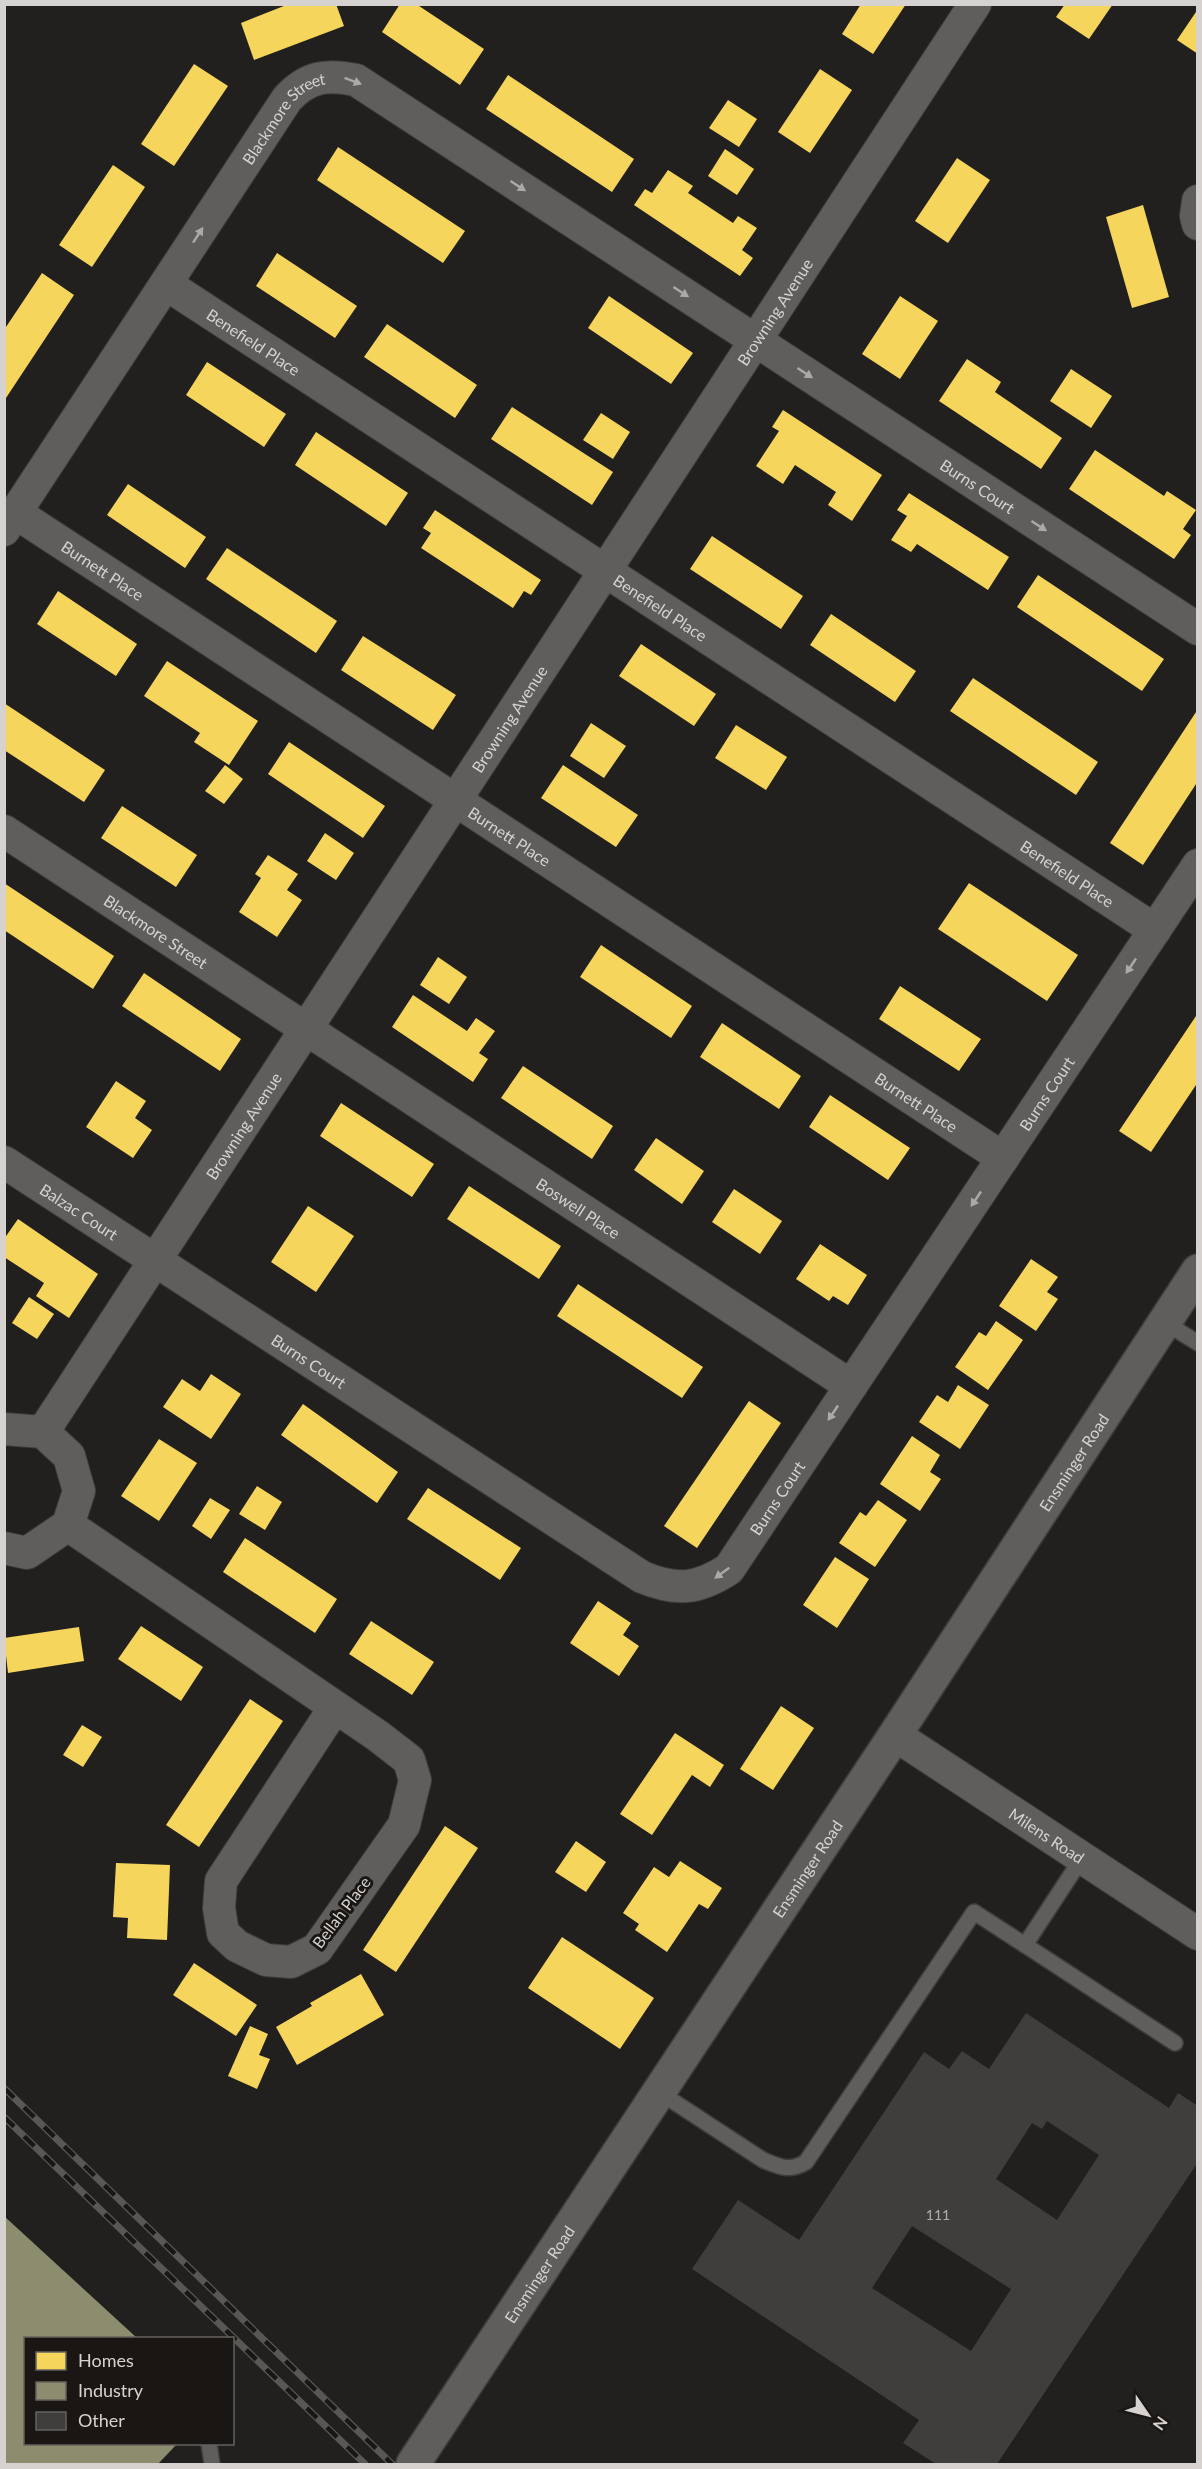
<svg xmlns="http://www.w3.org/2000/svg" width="1202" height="2469" viewBox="0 0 1202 2469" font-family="Lato,sans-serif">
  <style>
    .homes { fill: #f6d55c }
    .industry { fill: #8c8c6e }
    .building { fill: #403e3c; fill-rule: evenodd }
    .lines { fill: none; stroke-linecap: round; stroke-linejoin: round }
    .lane-casing { stroke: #3f3d3c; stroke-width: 18 }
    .street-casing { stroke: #3f3d3c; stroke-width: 34 }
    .secondary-casing { stroke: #3f3d3c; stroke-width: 36 }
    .lane { stroke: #605e5c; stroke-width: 15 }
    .street { stroke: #605e5c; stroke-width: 32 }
    .secondary { stroke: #605e5c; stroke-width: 33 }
    .rail-casing { stroke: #595756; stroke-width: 7 }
    .rail { stroke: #1a1613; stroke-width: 4.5; stroke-dasharray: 14; stroke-linecap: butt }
    .oneway { fill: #aca9a7 }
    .labels { text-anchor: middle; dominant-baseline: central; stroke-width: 6; stroke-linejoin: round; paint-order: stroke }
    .number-label { font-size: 14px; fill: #b0adaa }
    .street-label { font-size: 16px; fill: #d5d2cf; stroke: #1a1613 }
  </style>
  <rect width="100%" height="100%" fill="#22201e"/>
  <!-- homes -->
  <g class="homes">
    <polygon points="289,4 336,4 344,26 254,60 241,23"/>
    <polygon points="400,4 416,4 484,49 460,85 382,32"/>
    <polygon points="861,4 906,4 873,54 842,34"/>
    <polygon points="1065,4 1113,4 1089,39 1056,17"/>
    <polygon points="1198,9 1198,54 1177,40"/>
    <polygon points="194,64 228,86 174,166 141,144"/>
    <polygon points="820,69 852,90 810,153 778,132"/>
    <polygon points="508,75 634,159 612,192 486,109"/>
    <polygon points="728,100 757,119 739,147 709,128"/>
    <polygon points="338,147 465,231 443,263 317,180"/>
    <polygon points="725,149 754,169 737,195 708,176"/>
    <polygon points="957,158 990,180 948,243 915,221"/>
    <polygon points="113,165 145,187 92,267 59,245"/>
    <polygon points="668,170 693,186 688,193 733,223 738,216 757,228 742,250 753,258 740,276 634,205 645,189 652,193"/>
    <polygon points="1143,205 1169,297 1132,308 1106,217"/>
    <polygon points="277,253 357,306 335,338 256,286"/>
    <polygon points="42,273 74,295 4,401 4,330"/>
    <polygon points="609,296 693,353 671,384 588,328"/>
    <polygon points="900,296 938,321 900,379 862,354"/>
    <polygon points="387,324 477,385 455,418 364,357"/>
    <polygon points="967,359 1001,382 995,392 1062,438 1041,469 939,401"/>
    <polygon points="207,362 286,414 264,447 186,395"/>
    <polygon points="1071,369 1112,396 1091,428 1050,401"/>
    <polygon points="512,407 613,472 592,505 491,439"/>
    <polygon points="783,410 882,475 852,521 828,505 836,492 795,465 783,484 756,466 779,431 772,427"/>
    <polygon points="601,413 630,432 613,459 583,440"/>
    <polygon points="316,432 408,493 386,526 295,465"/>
    <polygon points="1095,450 1164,496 1167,491 1196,510 1183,529 1191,535 1174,559 1069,489"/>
    <polygon points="128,484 206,537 185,568 107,515"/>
    <polygon points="909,493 1009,557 988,590 917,544 911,552 891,540 907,516 897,510"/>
    <polygon points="435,510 541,580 531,595 524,591 513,608 421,548 431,533 423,528"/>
    <polygon points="712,536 803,596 781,629 690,569"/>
    <polygon points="227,548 337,621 316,653 206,579"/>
    <polygon points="1038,575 1164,659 1142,691 1017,607"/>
    <polygon points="58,591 137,644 116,676 37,624"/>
    <polygon points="831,614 916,671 895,702 810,645"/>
    <polygon points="363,636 456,695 433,730 341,670"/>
    <polygon points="641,644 716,694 694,726 619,676"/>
    <polygon points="167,661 258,721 229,765 194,742 200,733 144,696"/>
    <polygon points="973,678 1098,762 1076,795 950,711"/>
    <polygon points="4,703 105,770 84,802 4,750"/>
    <polygon points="1198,709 1198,781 1143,865 1110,843"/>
    <polygon points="591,723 626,746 604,778 570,756"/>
    <polygon points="736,725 787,757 766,790 715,758"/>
    <polygon points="289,742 385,806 363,838 268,774"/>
    <polygon points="225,765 243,779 224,804 205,791"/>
    <polygon points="563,765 638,815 616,847 541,798"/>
    <polygon points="122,806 197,855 176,887 101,838"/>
    <polygon points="325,833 354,853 336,880 307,861"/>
    <polygon points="268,855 298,874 287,890 302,900 277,937 239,912 261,878 255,874"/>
    <polygon points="4,883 114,956 93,989 4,930"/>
    <polygon points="969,883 1078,955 1047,1001 938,929"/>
    <polygon points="601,945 692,1006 671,1038 580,977"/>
    <polygon points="438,957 467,977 449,1004 420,985"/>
    <polygon points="144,973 241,1039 220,1071 122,1006"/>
    <polygon points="900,986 981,1039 959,1071 879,1019"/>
    <polygon points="413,995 467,1031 476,1018 495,1031 479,1053 488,1059 473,1082 392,1027"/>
    <polygon points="1198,1013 1198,1082 1151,1152 1119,1131"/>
    <polygon points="722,1023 801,1076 779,1109 700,1057"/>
    <polygon points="523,1066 613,1126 592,1159 501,1098"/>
    <polygon points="116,1081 146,1101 135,1118 152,1130 133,1158 86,1127"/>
    <polygon points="830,1095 910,1148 888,1180 809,1127"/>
    <polygon points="341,1103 434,1164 412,1197 320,1136"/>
    <polygon points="656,1138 704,1171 682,1204 634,1170"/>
    <polygon points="469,1186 561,1246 539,1279 447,1219"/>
    <polygon points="734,1189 782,1221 760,1254 712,1222"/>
    <polygon points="308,1206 354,1236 316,1292 271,1262"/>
    <polygon points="18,1219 98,1274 69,1318 36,1296 44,1283 4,1257 4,1239"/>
    <polygon points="820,1244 867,1275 848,1305 833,1296 829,1301 796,1279"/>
    <polygon points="1031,1259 1058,1277 1047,1292 1058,1299 1036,1331 999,1306"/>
    <polygon points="578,1284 703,1367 682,1398 557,1316"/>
    <polygon points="29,1297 54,1314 37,1339 12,1323"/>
    <polygon points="996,1321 1023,1340 988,1390 955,1367 979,1332 986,1336"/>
    <polygon points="211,1374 241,1394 211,1439 163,1407 182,1379 200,1391"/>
    <polygon points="958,1385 989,1405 960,1449 919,1422 937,1395 948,1402"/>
    <polygon points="749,1401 781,1423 697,1548 664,1526"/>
    <polygon points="303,1404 398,1472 377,1503 281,1435"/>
    <polygon points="912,1436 940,1455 930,1472 941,1479 920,1511 880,1484"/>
    <polygon points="159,1439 197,1463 159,1521 121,1496"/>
    <polygon points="257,1486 282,1502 265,1530 239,1514"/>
    <polygon points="428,1488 521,1548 500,1580 407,1519"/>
    <polygon points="210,1498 230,1510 211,1539 192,1526"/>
    <polygon points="878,1500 907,1520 875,1567 839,1543 860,1512 866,1516"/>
    <polygon points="245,1538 337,1599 315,1633 223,1572"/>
    <polygon points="835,1557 869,1579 837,1628 803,1605"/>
    <polygon points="598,1601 631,1623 623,1635 639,1646 619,1676 570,1643"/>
    <polygon points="371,1621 434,1662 412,1695 349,1654"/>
    <polygon points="141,1626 203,1667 181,1701 118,1659"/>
    <polygon points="79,1627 84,1661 8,1673 4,1638"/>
    <polygon points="250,1699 283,1721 199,1847 166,1825"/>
    <polygon points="781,1706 814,1728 773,1790 740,1769"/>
    <polygon points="82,1725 102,1737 83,1767 63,1755"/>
    <polygon points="675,1733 724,1765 710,1787 692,1775 652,1835 620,1814"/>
    <polygon points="445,1826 478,1848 396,1972 363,1950"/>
    <polygon points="576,1841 606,1862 586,1892 555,1872"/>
    <polygon points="680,1861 722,1888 708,1909 699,1904 667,1952 635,1930 639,1924 623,1913 654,1867 669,1877"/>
    <polygon points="116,1863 170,1865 167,1940 127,1938 128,1918 113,1917"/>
    <polygon points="562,1937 654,1998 620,2049 528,1988"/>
    <polygon points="194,1963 257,2005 236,2036 173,1995"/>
    <polygon points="361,1974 384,2015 297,2065 276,2027 312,2006 310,2003"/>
    <polygon points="250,2026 268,2034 259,2055 270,2059 257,2089 228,2076"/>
  </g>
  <!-- industry -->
  <polygon class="industry" points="4,2216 137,2338 26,2338 26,2444 177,2444 158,2464 4,2464"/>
  <!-- building -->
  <path class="building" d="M1026,2013L1169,2108L1178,2093L1198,2106V2162L997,2464H936L903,2443L919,2420L692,2269L738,2200L799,2240L924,2052L949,2069L962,2051L989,2069ZM1047,2121L1099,2155L1057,2220L996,2179L1032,2123L1042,2129ZM912,2226L1011,2289L971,2351L872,2288Z"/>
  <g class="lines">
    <!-- lane casing -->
    <g class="lane-casing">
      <g id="lane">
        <polyline points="1164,1322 1198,1343"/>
        <polyline points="1025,1945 1175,2043"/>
        <path d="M659,2092L763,2160C779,2167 790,2172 806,2162L974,1912L1025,1945L1082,1858"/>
        <polyline points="209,2444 212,2464"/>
      </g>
    </g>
    <!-- street casing -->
    <g class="street-casing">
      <g id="street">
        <polyline points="1198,201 1196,216 1198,224"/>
        <path id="s1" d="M166,284L1155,930"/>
        <path id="s2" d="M16,513L1003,1158"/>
        <path id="s3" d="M4,530L287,99C308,76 327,74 356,80L1198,629"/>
        <path id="s4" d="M4,831L851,1386"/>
        <path id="s5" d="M4,1162L642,1577C676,1591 697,1590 729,1569L1198,865"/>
        <polyline points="4,1429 43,1432 69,1456 79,1491 68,1525 27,1553 4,1548"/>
        <path id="s6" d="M43,1432L975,4"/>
        <polyline points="68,1525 378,1736 409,1760 415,1780 404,1825 317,1949 291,1962 266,1960 237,1946 223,1933 219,1908 221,1881 335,1707"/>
        <path id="s7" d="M895,1735L1198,1934"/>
      </g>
    </g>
    <!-- secondary casing -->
    <g class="secondary-casing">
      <g id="secondary">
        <path id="s8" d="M413,2464L895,1735L1198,1271"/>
      </g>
    </g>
    <!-- lane -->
    <use href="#lane" class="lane"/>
    <!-- street -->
    <use href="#street" class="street"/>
    <!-- secondary -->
    <use href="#secondary" class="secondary"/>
    <!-- rail casing -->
    <g class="rail-casing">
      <g id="rail">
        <polyline points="4,2088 392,2464"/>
        <polyline points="4,2117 365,2464"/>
      </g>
    </g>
    <!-- rail -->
    <use href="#rail" class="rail"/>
  </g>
  <!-- one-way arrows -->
  <defs><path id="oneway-solid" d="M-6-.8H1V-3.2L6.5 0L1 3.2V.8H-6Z" transform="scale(1.5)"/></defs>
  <g class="oneway">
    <use href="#oneway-solid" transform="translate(353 81) rotate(21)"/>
    <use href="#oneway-solid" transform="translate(518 186) rotate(33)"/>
    <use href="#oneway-solid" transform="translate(198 235) rotate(-57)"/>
    <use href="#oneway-solid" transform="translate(681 292) rotate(33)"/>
    <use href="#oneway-solid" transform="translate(805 373) rotate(33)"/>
    <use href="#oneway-solid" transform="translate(1039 526) rotate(33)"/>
    <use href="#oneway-solid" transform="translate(1131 966) rotate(124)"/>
    <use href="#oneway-solid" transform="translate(976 1199) rotate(124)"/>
    <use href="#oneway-solid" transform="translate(833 1413) rotate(124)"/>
    <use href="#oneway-solid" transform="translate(722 1573) rotate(144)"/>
  </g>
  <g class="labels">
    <!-- number labels -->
    <g class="number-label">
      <text x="938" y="2214">111</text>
    </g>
    <!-- street labels -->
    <g class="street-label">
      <text stroke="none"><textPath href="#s3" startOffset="500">Blackmore Street</textPath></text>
      <text stroke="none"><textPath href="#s6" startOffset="1338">Browning Avenue</textPath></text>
      <text stroke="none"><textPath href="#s1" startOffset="105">Benefield Place</textPath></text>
      <text stroke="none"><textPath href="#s3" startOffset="1334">Burns Court</textPath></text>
      <text stroke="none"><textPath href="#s2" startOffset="104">Burnett Place</textPath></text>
      <text stroke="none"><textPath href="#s1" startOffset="591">Benefield Place</textPath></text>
      <text stroke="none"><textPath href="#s6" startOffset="852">Browning Avenue</textPath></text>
      <text stroke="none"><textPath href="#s2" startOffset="590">Burnett Place</textPath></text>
      <text stroke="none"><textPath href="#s1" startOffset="1077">Benefield Place</textPath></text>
      <text stroke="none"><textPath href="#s4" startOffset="182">Blackmore Street</textPath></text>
      <text stroke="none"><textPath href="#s5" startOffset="1425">Burns Court</textPath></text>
      <text stroke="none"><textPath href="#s2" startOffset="1076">Burnett Place</textPath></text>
      <text stroke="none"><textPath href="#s6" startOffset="366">Browning Avenue</textPath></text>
      <text stroke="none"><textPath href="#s4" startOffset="687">Boswell Place</textPath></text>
      <text stroke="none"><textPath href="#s5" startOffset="90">Balzac Court</textPath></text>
      <text stroke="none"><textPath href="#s5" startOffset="364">Burns Court</textPath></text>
      <text stroke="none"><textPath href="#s8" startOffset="1200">Ensminger Road</textPath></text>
      <text stroke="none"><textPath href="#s5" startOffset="939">Burns Court</textPath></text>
      <text stroke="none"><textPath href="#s7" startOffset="182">Milens Road</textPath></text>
      <text stroke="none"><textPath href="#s8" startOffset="714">Ensminger Road</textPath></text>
      <text transform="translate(341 1912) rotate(-53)">Bellah Place</text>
      <text stroke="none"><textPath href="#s8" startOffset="228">Ensminger Road</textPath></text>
    </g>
  </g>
  <!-- border -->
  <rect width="1202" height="2469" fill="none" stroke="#d5d2cf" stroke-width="12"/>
  <!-- legend -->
  <rect x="24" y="2337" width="210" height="108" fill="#1a1613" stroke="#65615e" stroke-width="1.5"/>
  <rect x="36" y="2352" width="30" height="18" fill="#f6d55c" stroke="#65615e" stroke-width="1.5"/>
  <text x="78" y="2367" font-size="18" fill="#d5d2cf">Homes</text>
  <rect x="36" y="2382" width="30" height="18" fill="#8c8c6e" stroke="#65615e" stroke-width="1.5"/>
  <text x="78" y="2397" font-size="18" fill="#d5d2cf">Industry</text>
  <rect x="36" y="2412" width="30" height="18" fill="#403e3c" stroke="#65615e" stroke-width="1.5"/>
  <text x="78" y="2427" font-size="18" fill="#d5d2cf">Other</text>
  <!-- north arrow -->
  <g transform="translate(1148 2415) rotate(125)" stroke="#1a1613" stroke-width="4.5" paint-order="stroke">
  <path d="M0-4.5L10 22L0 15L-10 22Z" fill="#d5d2cf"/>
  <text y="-9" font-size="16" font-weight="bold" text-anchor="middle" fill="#d5d2cf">N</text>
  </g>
</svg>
